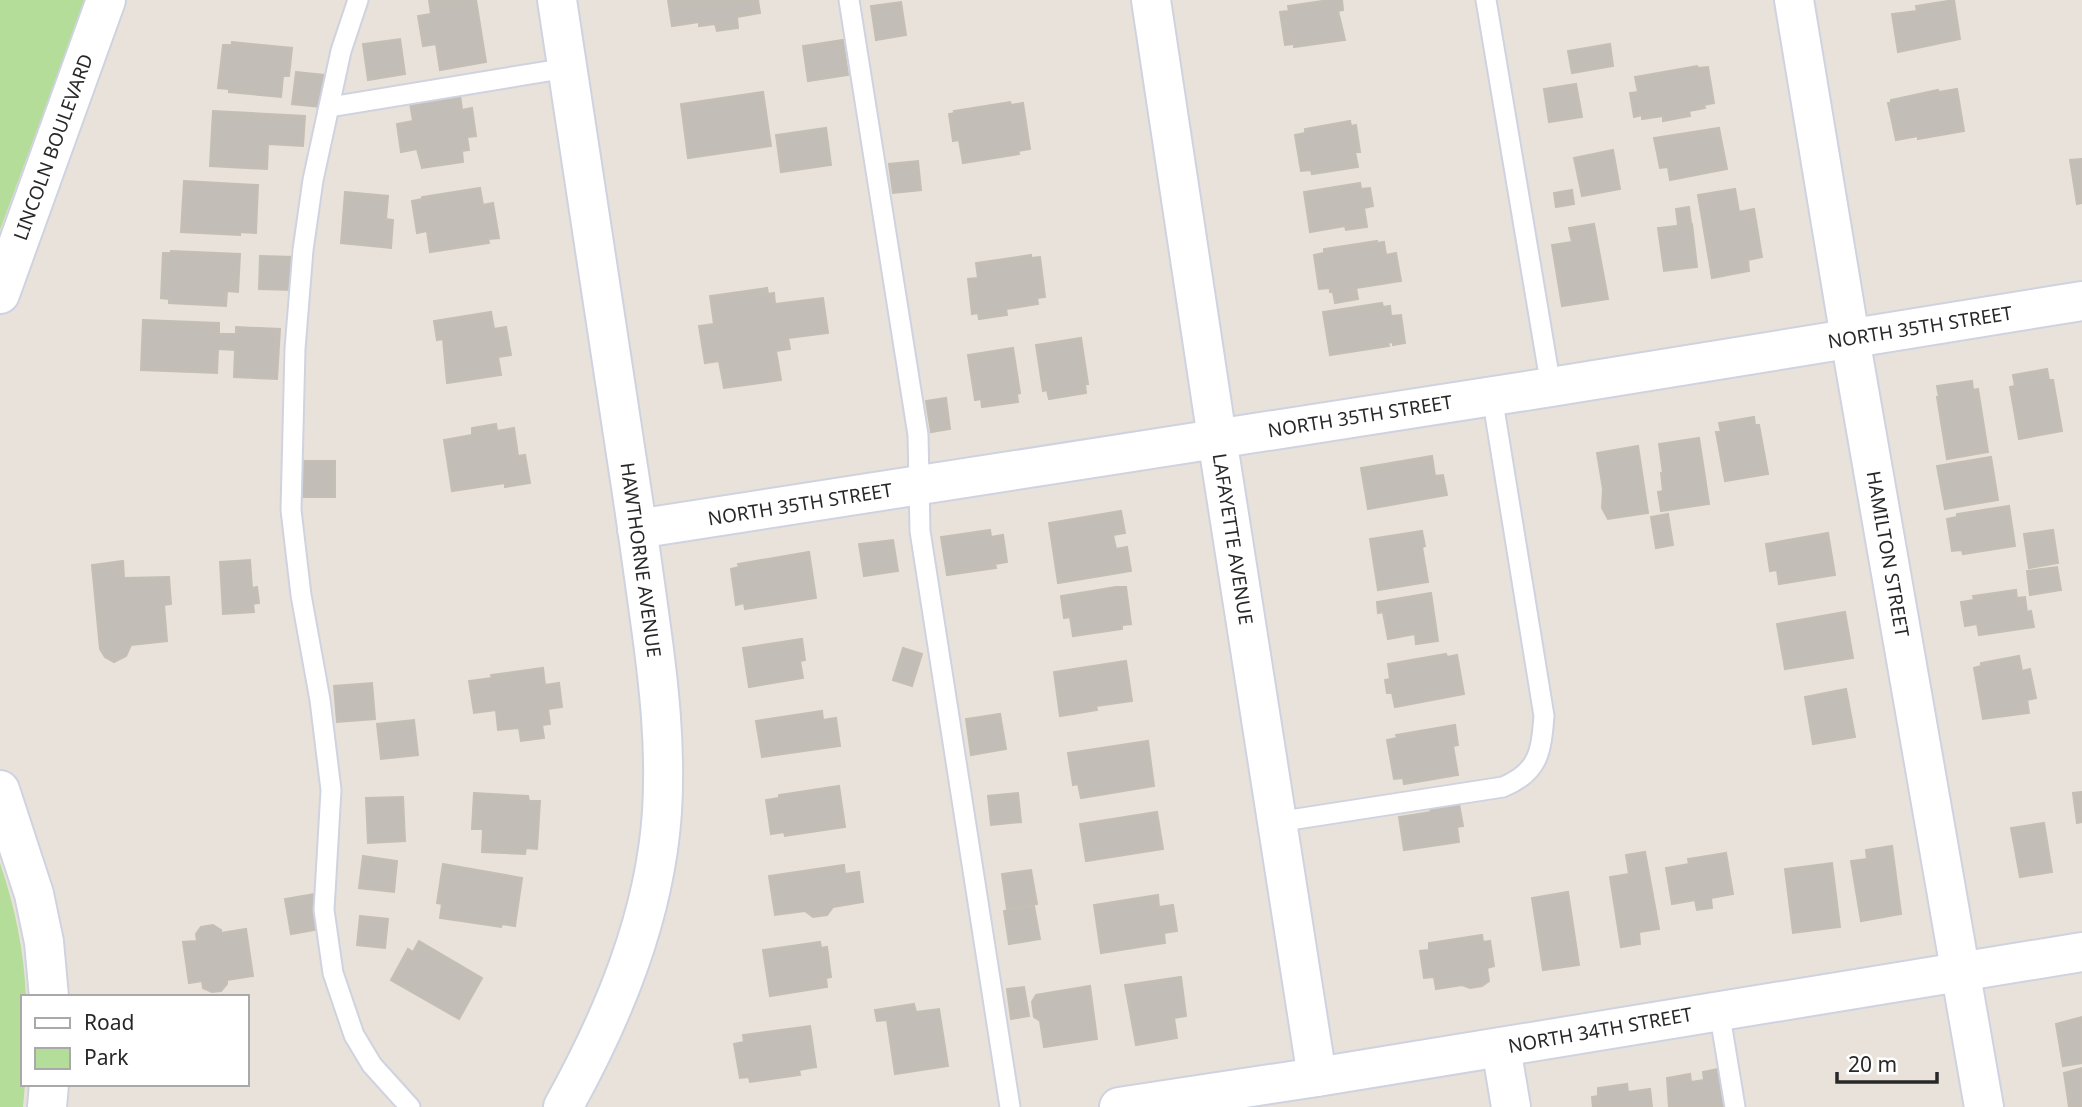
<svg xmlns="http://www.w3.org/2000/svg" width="2082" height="1107" viewBox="0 0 2082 1107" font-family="'Noto Sans',sans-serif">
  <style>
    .green { fill: #b4dd99 }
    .building { fill: #c2bdb6; stroke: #c4beb4; stroke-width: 2 }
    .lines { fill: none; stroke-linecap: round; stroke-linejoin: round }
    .lane-casing { stroke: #cfd3e0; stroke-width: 23 }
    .street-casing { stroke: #cfd3e0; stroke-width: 42 }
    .secondary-casing { stroke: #cfd3e0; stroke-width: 42 }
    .lane { stroke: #fff; stroke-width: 19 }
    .street { stroke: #fff; stroke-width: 38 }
    .secondary { stroke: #fff; stroke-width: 38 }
    .labels { text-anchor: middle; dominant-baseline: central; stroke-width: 7; stroke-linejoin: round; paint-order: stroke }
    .street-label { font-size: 19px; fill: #282828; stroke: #fff }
  </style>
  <rect width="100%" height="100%" fill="#e9e2da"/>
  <!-- green -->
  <g class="green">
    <polygon points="0,0 85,0 0,230"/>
    <path d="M0,863C15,907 24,950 26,997H23V1084H25L23,1107H0Z"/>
  </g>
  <!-- building -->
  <g class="building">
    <polygon points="429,0 476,0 486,62 440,70 436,44 423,46 418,16 431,14"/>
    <polygon points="668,0 758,0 760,13 737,17 738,28 717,31 715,24 699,26 699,22 672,26"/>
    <polygon points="1329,0 1342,0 1343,10 1338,11 1345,40 1294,47 1294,44 1285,45 1280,12 1289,11 1288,6"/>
    <polygon points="1954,0 1960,39 1898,52 1892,14 1917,11 1916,6"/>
    <polygon points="901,2 906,35 876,40 871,6"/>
    <polygon points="400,39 405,74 368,80 363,44"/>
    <polygon points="843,40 848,75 808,81 803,46"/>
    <polygon points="232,42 292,48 289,76 283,76 281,97 229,92 229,89 218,88 223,45 232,45"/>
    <polygon points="1610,44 1613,66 1572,73 1568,51"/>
    <polygon points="1697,66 1698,68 1708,67 1714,103 1704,105 1705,108 1689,111 1690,116 1663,121 1663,116 1642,119 1642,115 1634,117 1630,93 1638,92 1635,77"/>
    <polygon points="296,72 324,75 321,107 292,104"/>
    <polygon points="1576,84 1582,117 1549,122 1544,89"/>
    <polygon points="1957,89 1964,131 1918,139 1918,136 1896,140 1888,103 1891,103 1891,100 1938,90 1939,92"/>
    <polygon points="763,92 771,146 688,158 681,104"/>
    <polygon points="460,95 462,110 472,108 476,136 467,137 469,150 462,151 463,162 422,168 417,149 401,152 397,124 413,121 410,103"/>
    <polygon points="1010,102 1011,105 1023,103 1030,149 1018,151 1019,154 963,163 959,140 953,141 949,114 955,113 954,111"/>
    <polygon points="213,111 305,116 303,146 268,144 267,169 210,166"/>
    <polygon points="1350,121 1351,126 1356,125 1360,152 1355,152 1358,167 1312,174 1311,170 1301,171 1295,135 1305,133 1305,129"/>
    <polygon points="826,128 831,165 781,172 776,135"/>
    <polygon points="1719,128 1727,169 1670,180 1668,167 1660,168 1654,138"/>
    <polygon points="1613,150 1620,189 1582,196 1574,158"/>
    <polygon points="2082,159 2082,203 2077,204 2070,160"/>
    <polygon points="918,161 921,190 893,193 889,164"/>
    <polygon points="184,181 258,185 256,233 240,232 240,235 181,232"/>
    <polygon points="1360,183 1361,189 1370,188 1373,206 1364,208 1367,227 1346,230 1345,226 1310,232 1304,192"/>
    <polygon points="480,188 483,205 493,203 499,238 488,239 489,243 430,252 427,231 417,233 412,201 422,199 422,197"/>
    <polygon points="1735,189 1739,212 1754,209 1762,257 1748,260 1749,271 1712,278 1698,195"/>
    <polygon points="1572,190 1574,204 1556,207 1554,193"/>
    <polygon points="345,192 388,196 386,219 393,220 391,248 341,243"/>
    <polygon points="1689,207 1691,223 1678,225 1676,209"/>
    <polygon points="1594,224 1608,299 1562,306 1552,245 1572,242 1569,228"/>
    <polygon points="1692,224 1697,267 1664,271 1658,228"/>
    <polygon points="1377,241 1377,243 1384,242 1386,255 1396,253 1401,281 1356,288 1358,299 1335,303 1333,292 1330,292 1330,288 1319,289 1314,255 1324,253 1324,249"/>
    <polygon points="171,251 240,254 238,292 227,291 226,306 169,303 169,299 161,298 163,253 171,253"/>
    <polygon points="1031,255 1031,258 1040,257 1045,297 1037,298 1038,304 1006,309 1007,315 979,319 978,313 972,314 968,279 978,278 976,263"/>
    <polygon points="260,256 295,257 294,290 259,289"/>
    <polygon points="767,288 768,294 774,293 775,304 823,298 828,333 788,338 790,349 776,351 781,380 724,388 719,361 705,363 699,326 714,324 710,296"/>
    <polygon points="1382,303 1383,307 1390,306 1391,316 1401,315 1405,343 1393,345 1393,342 1388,343 1389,346 1330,355 1323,312"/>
    <polygon points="491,312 494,329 506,327 511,355 498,357 501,375 447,383 443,339 437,340 434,321"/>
    <polygon points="143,320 219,323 219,334 236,334 236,327 280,329 277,379 234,377 235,350 218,349 217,373 141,370"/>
    <polygon points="1081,338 1088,384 1085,384 1086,393 1049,399 1047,390 1043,391 1036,345"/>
    <polygon points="1013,348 1020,393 1017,394 1018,402 982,407 981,399 975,400 968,355"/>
    <polygon points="2047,369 2049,380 2053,380 2062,431 2019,439 2010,387 2015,386 2013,375"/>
    <polygon points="1972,381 1973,390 1978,389 1988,452 1947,459 1937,397 1939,397 1937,386"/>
    <polygon points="946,398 950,429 931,432 926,401"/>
    <polygon points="1754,417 1755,425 1759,425 1768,474 1725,481 1716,432 1721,432 1719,423"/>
    <polygon points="496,424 497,431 514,428 518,456 525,455 530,483 505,487 505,483 452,491 444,440 472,435 472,428"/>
    <polygon points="1699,438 1709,504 1661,511 1658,492 1663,491 1661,473 1663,473 1659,444"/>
    <polygon points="1638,446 1648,513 1608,519 1602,508 1603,489 1597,453"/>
    <polygon points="1432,456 1435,476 1443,475 1447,495 1368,509 1361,468"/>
    <polygon points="1991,457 1998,500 1945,509 1937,466"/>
    <rect x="301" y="461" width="34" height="36"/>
    <polygon points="2009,506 2015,546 1963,554 1962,550 1952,551 1947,519 1957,517 1957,514"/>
    <polygon points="1121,511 1125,533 1113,535 1116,549 1127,547 1131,571 1058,583 1049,523"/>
    <polygon points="1668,514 1673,545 1656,548 1651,517"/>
    <polygon points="990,530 991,537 1003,535 1007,562 995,564 996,568 947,575 941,537"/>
    <polygon points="2053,530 2058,563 2029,568 2024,534"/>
    <polygon points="1422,531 1425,546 1422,547 1428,582 1378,590 1370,539"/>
    <polygon points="1828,533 1835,575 1779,584 1777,570 1770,571 1766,544"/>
    <polygon points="893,540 898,571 864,576 859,544"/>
    <polygon points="809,552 816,598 745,609 744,603 736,605 731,569 739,567 738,564"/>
    <polygon points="250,560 252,588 257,587 259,603 253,604 254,612 223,614 220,562"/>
    <polygon points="123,561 124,578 169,577 171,604 164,605 167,641 131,645 126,656 114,662 105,657 100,649 92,565"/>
    <polygon points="2057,567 2061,590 2030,595 2027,571"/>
    <polygon points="1116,587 1126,587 1131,624 1122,625 1122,629 1073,636 1070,617 1064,618 1061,596"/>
    <polygon points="2016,590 2017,598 2025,597 2027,612 2031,611 2034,627 1979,635 1977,624 1965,626 1961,602 1974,600 1973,596"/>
    <polygon points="1431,593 1438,641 1416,644 1415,634 1388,639 1383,612 1378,613 1377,602"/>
    <polygon points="1845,612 1853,658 1785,669 1777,624"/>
    <polygon points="802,639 805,660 800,661 803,678 749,687 743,648"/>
    <polygon points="903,648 922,654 912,686 893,680"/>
    <polygon points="1446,654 1447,657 1457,655 1464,694 1395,707 1392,693 1387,693 1385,680 1390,679 1388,664"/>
    <polygon points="2019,656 2022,671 2030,669 2036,698 2027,700 2029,713 1983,719 1974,668 1981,666 1981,663"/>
    <polygon points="1126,661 1132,701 1096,706 1097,710 1060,716 1054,672"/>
    <polygon points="543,668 545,685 559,683 562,707 548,709 550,724 542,725 544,738 521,741 519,728 498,730 496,710 474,713 469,681 492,678 491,675"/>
    <polygon points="372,683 375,719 337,722 334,686"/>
    <polygon points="1846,689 1855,737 1813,744 1805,697"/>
    <polygon points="822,711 823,720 836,718 840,746 762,757 756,721"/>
    <polygon points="1000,714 1006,749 971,755 966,719"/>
    <polygon points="414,720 418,755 381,759 377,724"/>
    <polygon points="1455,725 1458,745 1453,746 1458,775 1404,784 1403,778 1394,779 1387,740 1397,738 1396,735"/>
    <polygon points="1148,741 1154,786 1081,798 1078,784 1073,785 1068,753"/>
    <polygon points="839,786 845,827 785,836 784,832 771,834 766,800 779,798 779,795"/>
    <polygon points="2082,792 2082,822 2077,823 2073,793"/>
    <polygon points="474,793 528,796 529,801 540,801 537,849 526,848 525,854 482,852 483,829 472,829"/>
    <polygon points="1018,793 1021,822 991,825 988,796"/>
    <polygon points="403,797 405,841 368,843 366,798"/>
    <polygon points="1459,804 1463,826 1457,827 1459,842 1404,850 1399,817 1431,812 1430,808"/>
    <polygon points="1157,812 1163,849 1086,861 1080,824"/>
    <polygon points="2044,823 2052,872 2020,877 2011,828"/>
    <polygon points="1892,846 1901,914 1861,921 1851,861 1867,859 1866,850"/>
    <polygon points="1645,852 1659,929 1639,932 1640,944 1621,947 1610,877 1629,874 1626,855"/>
    <polygon points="1726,853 1733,894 1711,898 1712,908 1697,910 1695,900 1672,904 1666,868 1689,864 1688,859"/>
    <polygon points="363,856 397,861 394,892 359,888"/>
    <polygon points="1832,863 1840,927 1793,933 1785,869"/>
    <polygon points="443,864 522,878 515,926 502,924 501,927 440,918 442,904 437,903"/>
    <polygon points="844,865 845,874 859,872 863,902 833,907 827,915 813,917 805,911 775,915 769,876"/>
    <polygon points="1031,870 1037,904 1007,909 1002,874"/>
    <polygon points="1568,892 1579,965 1543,970 1532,898"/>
    <polygon points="315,894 320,929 291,934 285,899"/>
    <polygon points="1158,895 1159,907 1173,905 1177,931 1164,933 1165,943 1101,953 1094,905"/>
    <polygon points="1034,906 1040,939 1009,944 1004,911"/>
    <polygon points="360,916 388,919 385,948 357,945"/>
    <polygon points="213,925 221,930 221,933 246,929 253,976 227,980 227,984 221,991 212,992 203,988 202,981 189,983 183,942 197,941 196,934 201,927"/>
    <polygon points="1482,935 1483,942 1490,941 1494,966 1487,968 1489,981 1482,986 1470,988 1462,985 1436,989 1434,977 1424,978 1420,951 1429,950 1429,943"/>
    <polygon points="419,941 482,978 459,1019 391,980 408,949 413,952"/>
    <polygon points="820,942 821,948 827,947 831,977 826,978 827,987 770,996 763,950"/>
    <polygon points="1181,977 1186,1016 1174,1018 1177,1038 1136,1045 1125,985"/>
    <polygon points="1090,986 1097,1039 1044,1047 1040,1021 1034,1017 1032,1002 1036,995"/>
    <polygon points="1024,987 1029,1016 1011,1019 1007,989"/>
    <polygon points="914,1004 916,1012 939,1009 948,1066 895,1074 887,1020 877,1021 875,1010"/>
    <polygon points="2082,1017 2082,1063 2063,1066 2056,1024"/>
    <polygon points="810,1026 816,1067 799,1070 800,1075 750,1082 749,1077 740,1078 734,1044 744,1042 743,1035"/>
    <polygon points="1723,1068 1732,1107 1669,1107 1667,1078 1690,1074 1691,1082 1704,1080 1703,1072"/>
    <polygon points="2082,1068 2082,1107 2069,1107 2064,1073"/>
    <polygon points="1627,1084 1628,1092 1650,1089 1652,1107 1593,1107 1592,1097 1598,1096 1598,1088"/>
  </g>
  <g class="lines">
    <!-- lane casing -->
    <g class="lane-casing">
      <g id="lane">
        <polyline points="358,0 341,51 313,180 303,250 295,349 291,510 301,595 320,700 331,790 324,910 333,973 354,1035 372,1065 410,1107"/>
        <polyline points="849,0 918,435 920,531 1010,1107"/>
        <polyline points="1486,0 1551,387"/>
        <polyline points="330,107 567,68"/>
        <path d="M1277,822L1503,787C1539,772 1541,752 1544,716L1492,396"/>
        <polyline points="1719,1010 1735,1107"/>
      </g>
    </g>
    <!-- street casing -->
    <g class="street-casing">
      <g id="street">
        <path d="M557,0C581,156 604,312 628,467C636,518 643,569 650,620C659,684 666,747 662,812C655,917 613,1017 563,1107"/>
        <polyline points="1151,0 1217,438 1317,1077"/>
        <polyline points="0,294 106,0"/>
        <polyline points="637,529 1551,387 2082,301"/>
        <polyline points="0,790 34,894 44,942 49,997"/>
        <polyline points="1501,1047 1511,1107"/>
        <polyline points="47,1107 49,1084"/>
        <polyline points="1119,1107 1317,1077 2082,952"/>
      </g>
    </g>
    <!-- secondary casing -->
    <g class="secondary-casing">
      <polyline id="secondary" points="1794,0 1850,338 1984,1107"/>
    </g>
    <!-- lane -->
    <use href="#lane" class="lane"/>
    <!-- street -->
    <use href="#street" class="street"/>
    <!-- secondary -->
    <use href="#secondary" class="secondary"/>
  </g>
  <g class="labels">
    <!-- street labels -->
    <g class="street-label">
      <text transform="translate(53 147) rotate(-70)">LINCOLN BOULEVARD</text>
      <text transform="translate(1920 327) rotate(-9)">NORTH 35TH STREET</text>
      <text transform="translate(1360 416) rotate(-9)">NORTH 35TH STREET</text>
      <text transform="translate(800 504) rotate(-9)">NORTH 35TH STREET</text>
      <text transform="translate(1233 539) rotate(81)">LAFAYETTE AVENUE</text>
      <text transform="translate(1888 554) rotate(80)">HAMILTON STREET</text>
      <text transform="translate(641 560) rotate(82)">HAWTHORNE AVENUE</text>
      <text transform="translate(1600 1030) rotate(-10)">NORTH 34TH STREET</text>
    </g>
  </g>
  <!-- legend -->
  <rect x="21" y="995" width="228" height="91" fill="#ffffff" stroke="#a9a9a9" stroke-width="2"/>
  <rect x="35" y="1018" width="35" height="10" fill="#ffffff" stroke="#a9a9a9" stroke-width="2"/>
  <text x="84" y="1030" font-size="21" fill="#282828">Road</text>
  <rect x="35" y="1048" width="35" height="21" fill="#b4dd99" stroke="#a9a9a9" stroke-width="2"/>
  <text x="84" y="1065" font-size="21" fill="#282828">Park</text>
  <!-- scale -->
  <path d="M1837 1072v10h100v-10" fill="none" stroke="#282828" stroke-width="3.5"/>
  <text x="1848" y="1072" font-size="21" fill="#282828" stroke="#ffffff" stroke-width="5" paint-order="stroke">20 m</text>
</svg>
